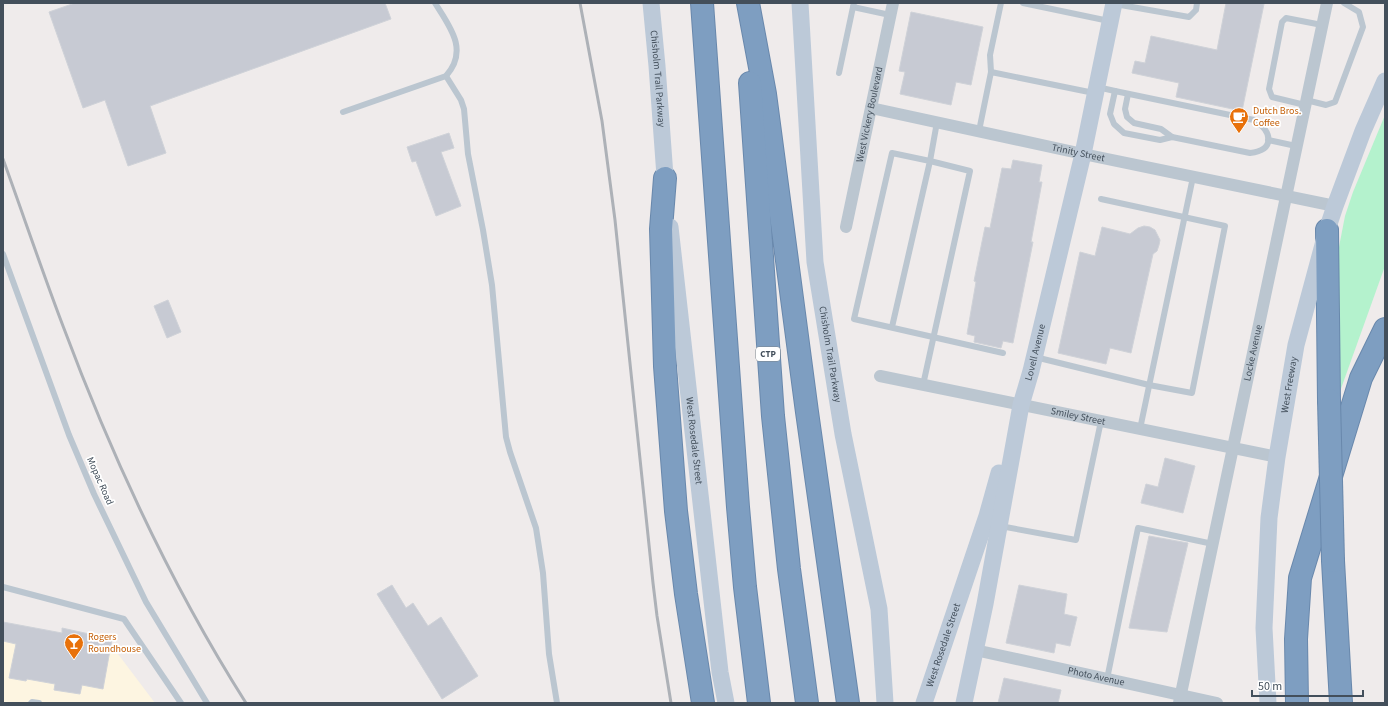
<svg xmlns="http://www.w3.org/2000/svg" width="1388" height="706" viewBox="0 0 1388 706" font-family="'Source Sans 3',sans-serif">
  <style>
    .commercial { fill: #fdf5e1 }
    .green { fill: #b4f2cd }
    .building { fill: #c7cad3; stroke: #cfd2d8 }
    .lines { fill: none; stroke-linecap: round; stroke-linejoin: round }
    .highway-casing { stroke: #6988ac; stroke-width: 24 }
    .lane { stroke: #bbc6d0; stroke-width: 6 }
    .street { stroke: #bbc6d0; stroke-width: 12 }
    .secondary { stroke: #bcc9d8; stroke-width: 17 }
    .highway { stroke: #7e9ec1; stroke-width: 22 }
    .rail { stroke: #adb1b7; stroke-width: 3 }
    .highway-bridge-casing { stroke: #6988ac; stroke-width: 24; stroke-linecap: butt }
    .highway-bridge { stroke: #7e9ec1; stroke-width: 22 }
    .labels { text-anchor: middle; dominant-baseline: central; stroke-width: 3.5; stroke-linejoin: round; paint-order: stroke }
    .shield { fill: #fff; stroke: #7b848c; stroke-width: 1 }
    .shield-label { font-size: 9px; font-weight: bold; fill: #434f5b }
    .street-label { font-size: 10px; fill: #434f5b; stroke: #fff }
    .food-label { font-size: 10px; fill: #c56008; stroke: #fff; text-anchor: start }
  </style>
  <rect width="100%" height="100%" fill="#efebeb"/>
  <!-- commercial -->
  <polygon class="commercial" points="3,625 115,650 155,703 3,703"/>
  <!-- green -->
  <polygon class="green" points="1385,115 1385,266 1338,397 1338,252 1345,216 1353,192"/>
  <!-- building -->
  <g class="building">
    <polygon points="75,3 385,3 391,19 150,106 166,153 128,166 105,100 83,108 49,12"/>
    <polygon points="1226,3 1257,3 1264,4 1242,111 1176,97 1179,83 1132,73 1135,61 1145,63 1151,36 1217,50"/>
    <polygon points="911,12 983,27 971,85 956,82 951,105 900,94 905,72 899,71"/>
    <polygon points="449,133 454,148 441,152 461,206 436,216 416,161 412,162 407,147"/>
    <polygon points="1013,160 1042,165 1039,182 1042,182 1031,242 1033,242 1013,343 1003,341 1001,348 974,342 975,336 967,334 976,282 974,281 985,227 990,228 1002,168 1011,169"/>
    <polygon points="1144,226 1150,227 1155,230 1160,240 1159,245 1157,251 1153,254 1131,353 1110,348 1106,364 1058,353 1080,252 1095,256 1102,227 1130,234 1138,228"/>
    <polygon points="168,300 181,332 167,338 154,306"/>
    <polygon points="1165,458 1195,466 1183,513 1141,503 1146,484 1158,487"/>
    <polygon points="1149,536 1188,543 1167,632 1129,628"/>
    <polygon points="392,585 406,608 413,603 428,626 441,617 478,676 442,699 377,594"/>
    <polygon points="1019,585 1067,594 1064,614 1077,617 1070,646 1056,643 1054,653 1006,643"/>
    <polygon points="3,622 62,633 62,628 112,639 103,689 82,685 80,694 54,690 55,684 27,679 26,681 9,678 16,644 3,641"/>
    <polygon points="1004,678 1061,690 1058,703 998,703"/>
  </g>
  <g class="lines">
    <!-- highway casing -->
    <g class="highway-casing">
      <g id="highway">
        <polyline points="702,3 738,507 745,587 759,703"/>
        <polyline points="748,3 765,94 807,412 848,703"/>
        <polyline points="750,83 773,416 789,569 807,703"/>
        <polyline points="665,178 661,229 665,366 676,511 686,594 703,703"/>
        <polyline points="1327,230 1329,400"/>
        <polyline points="1333,561 1341,703"/>
        <polyline points="1297,703 1296,639 1300,578 1361,378 1385,329"/>
      </g>
    </g>
    <!-- lane -->
    <g class="lane">
      <polyline points="854,3 853,7 890,15"/>
      <polyline points="1023,3 1109,21"/>
      <polyline points="1115,4 1189,17 1196,10 1197,3"/>
      <polyline points="991,72 990,55 1001,3"/>
      <polyline points="839,73 853,7"/>
      <polyline points="446,76 461,100 464,109 468,154 483,230 492,285 506,437 510,452 536,528 543,573 549,654 557,703"/>
      <polyline points="1097,87 1115,91"/>
      <path d="M1115,91L1254,120C1273,132 1275,150 1250,153L1172,137L1160,140L1124,133L1114,124L1110,114Z"/>
      <polyline points="1128,94 1125,109 1127,117 1134,123 1161,129 1172,137"/>
      <polyline points="1306,100 1326,105 1335,102 1363,27 1359,12 1344,3"/>
      <polyline points="1305,105 1272,97 1269,89 1282,22 1286,18 1322,25"/>
      <path d="M343,112L446,76C469,50 450,27 435,3"/>
      <polyline points="979,131 991,72 1094,93"/>
      <polyline points="1268,140 1296,146"/>
      <polyline points="3,254 69,435 94,494 146,602 207,703"/>
      <polyline points="892,327 930,161 892,153 854,319 1003,353"/>
      <polyline points="1035,357 1149,385 1192,393 1225,226 1101,199"/>
      <polyline points="923,385 970,171 930,161 937,122"/>
      <polyline points="1140,429 1193,177"/>
      <polyline points="1000,526 1076,540 1101,421"/>
      <polyline points="3,587 124,619 181,703"/>
      <polyline points="1107,679 1138,528 1213,544"/>
      <polyline points="31,703 32,702 39,703"/>
    </g>
    <!-- street -->
    <g class="street">
      <path id="s1" d="M871,108L1083,154L1335,206"/>
      <path id="s2" d="M846,227L893,3"/>
      <path id="s3" d="M880,376L1277,457"/>
      <path id="s4" d="M975,650L1217,703"/>
      <path id="s5" d="M1179,703L1327,3"/>
    </g>
    <!-- secondary -->
    <g class="secondary">
      <path id="s6" d="M651,3L657,66L666,190"/>
      <path id="s7" d="M800,3L815,262L843,434L879,609L885,703"/>
      <path id="s8" d="M670,227L720,672L726,703"/>
      <path id="s9" d="M924,703L987,516L999,473"/>
      <path id="s10" d="M964,703L985,604L1021,405L1031,371L1083,154L1114,3"/>
      <path id="s11" d="M1268,703L1264,628L1269,518L1277,457L1296,345L1327,230L1335,206L1363,131L1385,81"/>
    </g>
    <!-- highway -->
    <use href="#highway" class="highway"/>
    <!-- rail -->
    <g class="rail">
      <polyline points="580,3 602,121 615,220 653,583 657,616 671,703"/>
      <path d="M3,159C23,214 42,271 63,326C112,457 171,585 246,703"/>
    </g>
    <!-- highway-bridge casing -->
    <g class="highway-bridge-casing">
      <polyline id="highway-bridge" points="1329,400 1333,561"/>
    </g>
    <!-- highway-bridge -->
    <use href="#highway-bridge" class="highway-bridge"/>
  </g>
  <!-- icons -->
  <defs>
    <g id="cafe-pin" transform="scale(1)"><path d="M0 17L-7.5 6A9.5 9.5 0 1 1 7.5 6Z" fill="#e8710a" stroke="#fff"/><path d="M-5.5-4.5H6V0H3Q3 3.5 0 3.5H-2.5Q-5.5 3.5-5.5 0ZM3-3.2v2h1.7v-2ZM-6 4.5H4V6H-6Z" fill="#fff"/></g>
    <g id="bar-pin" transform="scale(1)"><path d="M0 17L-7.5 6A9.5 9.5 0 1 1 7.5 6Z" fill="#e8710a" stroke="#fff"/><path d="M-6-5H6L.8 .8V4.5H3.5V6h-7V4.5H-.8V.8Z" fill="#fff"/></g>
  </defs>
  <g fill-rule="evenodd">
    <use href="#cafe-pin" x="1239" y="117"/>
    <use href="#bar-pin" x="74" y="643"/>
  </g>
  <g class="labels">
    <!-- shield labels -->
    <rect class="shield" x="756" y="347" width="24" height="14" rx="3"/>
    <g class="shield-label">
      <text x="768" y="354">CTP</text>
    </g>
    <!-- street labels -->
    <g class="street-label">
      <text stroke="none"><textPath href="#s6" startOffset="76">Chisholm Trail Parkway</textPath></text>
      <text stroke="none"><textPath href="#s2" startOffset="115">West Vickery Boulevard</textPath></text>
      <text stroke="none"><textPath href="#s1" startOffset="212">Trinity Street</textPath></text>
      <text stroke="none"><textPath href="#s10" startOffset="358">Lovell Avenue</textPath></text>
      <text stroke="none"><textPath href="#s5" startOffset="358">Locke Avenue</textPath></text>
      <text stroke="none"><textPath href="#s7" startOffset="353">Chisholm Trail Parkway</textPath></text>
      <text stroke="none"><textPath href="#s11" startOffset="320">West Freeway</textPath></text>
      <text stroke="none"><textPath href="#s3" startOffset="202">Smiley Street</textPath></text>
      <text stroke="none"><textPath href="#s8" startOffset="215">West Rosedale Street</textPath></text>
      <text transform="translate(100 481) rotate(66)">Mopac Road</text>
      <text stroke="none"><textPath href="#s9" startOffset="61">West Rosedale Street</textPath></text>
      <text stroke="none"><textPath href="#s4" startOffset="124">Photo Avenue</textPath></text>
    </g>
    <!-- food labels -->
    <g class="food-label">
      <text x="1253" y="111">Dutch Bros.<tspan x="1253" dy="12">Coffee</tspan></text>
      <text x="88" y="637">Rogers<tspan x="88" dy="12">Roundhouse</tspan></text>
    </g>
  </g>
  <!-- border -->
  <rect width="1388" height="706" fill="none" stroke="#434f5b" stroke-width="8"/>
  <!-- scale -->
  <path d="M1252 690v6h111v-6" fill="none" stroke="#434f5b" stroke-width="2"/>
  <text x="1258" y="690" font-size="12" fill="#434f5b" stroke="#ffffff" stroke-width="3" paint-order="stroke">50 m</text>
</svg>
